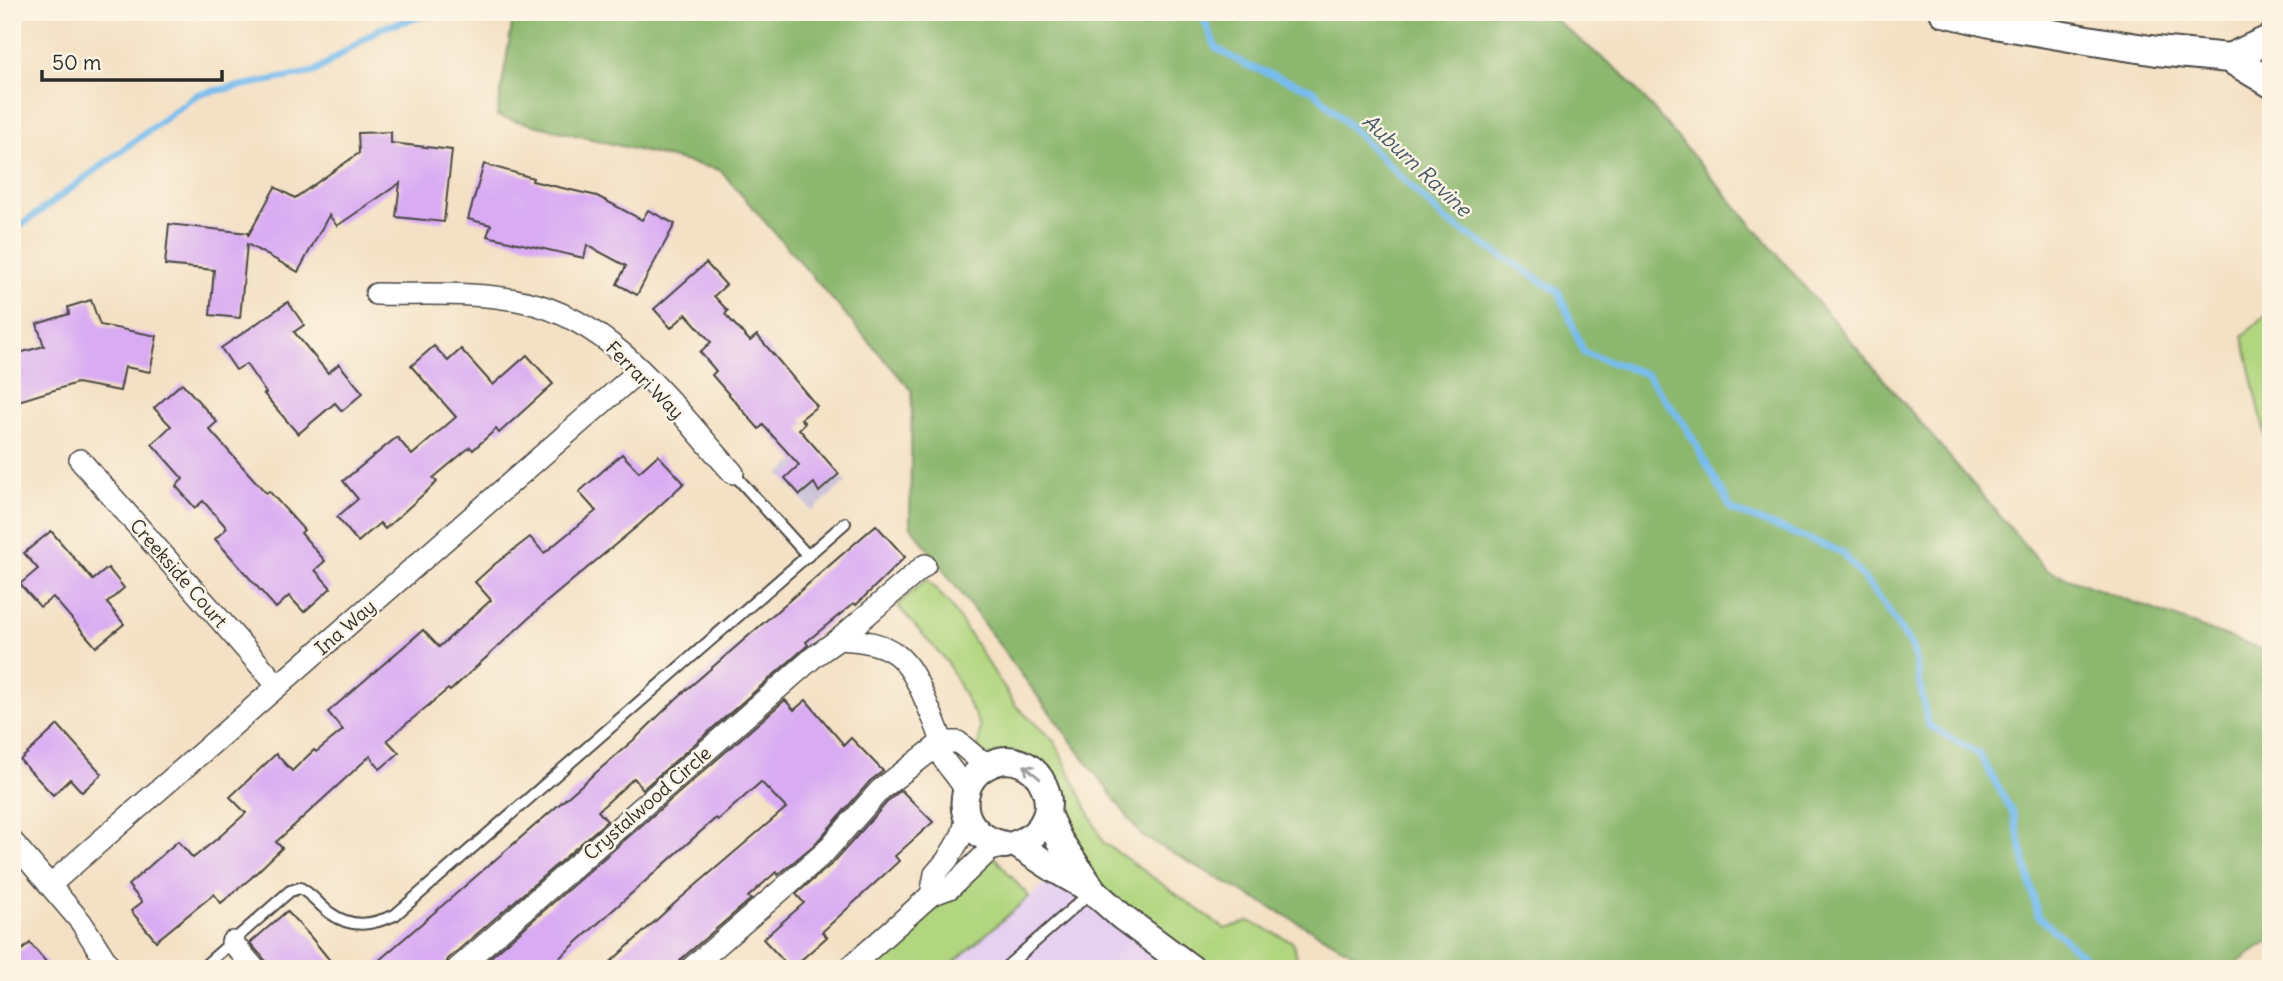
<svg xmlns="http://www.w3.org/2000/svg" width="2283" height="981" viewBox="0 0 2283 981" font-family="Delius,sans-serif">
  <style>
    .built { fill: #e6d2f0 }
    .industrial { fill: #c8bfd8 }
    .green { fill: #b1d67f; stroke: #6e8055; stroke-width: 2 }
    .forest { fill: #8cb76e; stroke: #5c714c; stroke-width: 2 }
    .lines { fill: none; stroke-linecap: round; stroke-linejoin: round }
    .stream { stroke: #77bcee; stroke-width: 7 }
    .building { fill: #d9abf3 }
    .service-casing { stroke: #494642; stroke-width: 14 }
    .minor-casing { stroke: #494642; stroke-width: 24 }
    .tertiary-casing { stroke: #494642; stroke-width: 30 }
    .secondary-casing { stroke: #494642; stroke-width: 32 }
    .service { stroke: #fff; stroke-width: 10 }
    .minor { stroke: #fff; stroke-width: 21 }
    .tertiary { stroke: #fff; stroke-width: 26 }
    .secondary { stroke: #fff; stroke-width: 28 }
    .oneway { stroke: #a0a0a0 }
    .labels { text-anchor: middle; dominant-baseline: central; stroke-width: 5; stroke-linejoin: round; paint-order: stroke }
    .street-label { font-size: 19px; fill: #2b2b2b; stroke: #fcf5e5 }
    .water-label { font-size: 21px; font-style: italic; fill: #425666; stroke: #fcf5e5 }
  </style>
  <rect width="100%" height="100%" fill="#fcf5e5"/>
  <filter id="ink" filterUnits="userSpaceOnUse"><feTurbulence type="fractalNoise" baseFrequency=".0143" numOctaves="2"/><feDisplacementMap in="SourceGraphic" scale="14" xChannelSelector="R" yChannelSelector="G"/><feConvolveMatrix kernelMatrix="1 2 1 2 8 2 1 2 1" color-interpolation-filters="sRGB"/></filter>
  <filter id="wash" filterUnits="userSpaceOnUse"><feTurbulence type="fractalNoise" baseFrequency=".00686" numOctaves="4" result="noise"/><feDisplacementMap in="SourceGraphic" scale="28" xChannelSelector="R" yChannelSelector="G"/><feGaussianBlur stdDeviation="1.57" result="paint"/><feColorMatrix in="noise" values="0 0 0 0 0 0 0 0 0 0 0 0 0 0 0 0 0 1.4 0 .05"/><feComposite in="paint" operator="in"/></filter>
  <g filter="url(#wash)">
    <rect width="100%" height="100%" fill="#f4e1c5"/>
    <!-- built -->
    <polygon class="built" points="1062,868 1184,969 946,969"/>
    <!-- industrial -->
    <polygon class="industrial" points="813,445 846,482 812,511 780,474"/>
    <!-- green -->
    <g class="green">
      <polygon points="2271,310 2271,461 2243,336"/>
      <polygon points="927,579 951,606 1016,706 1055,742 1103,842 1225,929 1249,921 1293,942 1300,969 1209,969 1154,934 1072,864 1058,795 978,753 980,726 947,662 897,605"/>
      <polygon points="983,844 1029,897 946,969 854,969"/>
    </g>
    <!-- forest -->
    <polygon class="forest" points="514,12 1545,12 1625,76 2046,570 2271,653 2271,940 2228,969 1382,969 1142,836 910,525 912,391 720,170 497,116"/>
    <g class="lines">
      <!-- stream -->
      <g class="stream">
        <polyline points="1201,12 1216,48 1246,65 1313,90 1445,220 1559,292 1584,353 1646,374 1686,427 1732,510 1842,552 1885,605 1913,649 1928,725 1979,754 2013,813 2038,916 2098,969"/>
        <polyline points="12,232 198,94 314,72 381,28 439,12"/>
      </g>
    </g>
    <g id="blocks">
      <!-- building -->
      <g class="building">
        <polygon points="391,132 391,143 452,150 444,222 396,217 400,183 337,226 329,215 298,272 247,244 240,318 210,315 214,270 165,265 169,224 248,233 248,236 275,187 295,198 359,153 358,133"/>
        <polygon points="484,164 533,178 532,181 597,196 642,220 648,210 675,224 637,295 617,284 626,266 587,245 584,258 487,236 491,225 468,219"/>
        <polygon points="706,263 726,285 714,296 728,311 725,314 750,341 757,335 817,406 801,419 805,423 799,429 839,474 819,492 814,483 800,495 785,478 799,465 763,425 759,429 712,375 716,371 700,352 711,342 686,314 671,328 654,309"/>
        <polygon points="91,300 100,325 157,336 150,372 125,367 120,391 77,383 12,403 12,355 44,346 37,324 69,314 68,307"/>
        <polygon points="288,302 304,325 294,332 328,373 339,364 363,393 342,411 335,403 298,434 264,394 266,393 246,364 236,370 221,348"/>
        <polygon points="434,346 448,361 461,349 493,385 527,355 553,384 499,433 496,429 473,450 470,447 433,478 437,482 385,529 380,523 358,542 337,517 358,499 343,481 397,437 412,455 456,417 411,366"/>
        <polygon points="182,383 217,422 209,429 266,493 269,491 304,530 301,533 325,561 315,570 331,588 304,612 289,596 276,608 215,539 227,528 203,501 195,508 176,486 183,479 152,444 171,426 154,408"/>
        <polygon points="622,454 639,472 658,455 684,483 640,524 544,604 450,691 448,689 387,740 399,753 380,769 370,756 276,842 282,848 251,878 221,903 214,894 156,941 131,911 142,902 128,885 178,841 193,858 218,838 246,813 230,797 276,754 292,771 314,750 316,752 343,730 328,712 423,630 439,647 491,600 475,582 495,564 530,537 544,553 596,511 579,492"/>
        <polygon points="876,525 905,557 856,605 854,603 806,642 808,645 643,789 634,778 598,811 607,821 448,959 444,969 369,969 637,737 677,698"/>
        <polygon points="51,531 93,580 108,568 124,588 107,603 124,624 96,647 53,597 40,607 20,584 38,569 24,553"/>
        <polygon points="785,700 794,710 806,700 844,745 851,738 883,771 870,781 815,844 778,875 776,872 748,897 751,899 681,959 677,969 603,969 675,903 786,808 761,782 718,820 716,818 547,969 477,969"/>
        <polygon points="58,725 102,774 82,792 70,779 53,795 20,760"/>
        <polygon points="901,790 933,822 895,856 899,861 822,932 827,937 791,969 763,939 804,903 796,894 834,862 889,800"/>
        <polygon points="287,911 310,936 337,969 268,969 265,960 250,943"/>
        <polygon points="30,943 52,969 12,969 12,959"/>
      </g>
    </g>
  </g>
  <g filter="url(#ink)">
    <use href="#blocks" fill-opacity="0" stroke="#494642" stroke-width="2"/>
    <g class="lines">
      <!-- service casing -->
      <g class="service-casing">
        <g id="service">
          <polyline points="733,473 808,556"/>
          <path d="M201,969L290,891L300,888C313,895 319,905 330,913C352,929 372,925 395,915L845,523"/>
          <polyline points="1004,969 1091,892"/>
        </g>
      </g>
      <!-- minor casing -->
      <g class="minor-casing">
        <g id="minor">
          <path d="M376,294C425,295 477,291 526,302C616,322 674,408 733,473"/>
          <polyline points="80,460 278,686"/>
          <path d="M839,639C894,642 907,655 927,704C932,716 938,728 941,740C943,745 940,751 942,756C944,763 961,779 966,792"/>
          <polyline points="12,841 81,922 111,969"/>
          <polyline points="50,885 640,370"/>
          <polyline points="931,895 935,874 947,860 962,835 967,818"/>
          <polyline points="232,942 255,969"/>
          <polyline points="457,969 815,656 839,639 925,565"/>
          <polyline points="690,969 824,853 880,790 942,742 958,742 977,758 989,764"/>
          <polyline points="848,969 931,895 950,888 990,850 1014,844"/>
        </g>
      </g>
      <!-- tertiary casing -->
      <g class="tertiary-casing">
        <g id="tertiary">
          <polyline points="1047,814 1059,840 1092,889"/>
          <polyline points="1016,844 1056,870 1093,891 1121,916 1192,969"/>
          <path d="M1005,845C979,840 959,820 966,792C969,781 976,772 985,767C1036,736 1080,821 1016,844"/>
        </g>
      </g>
      <!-- secondary casing -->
      <g class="secondary-casing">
        <g id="secondary">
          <polyline points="1944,12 1995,24 2087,40 2157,51 2229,58 2271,83"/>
          <polyline points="2229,58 2271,39"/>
        </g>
      </g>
      <!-- service -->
      <use href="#service" class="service"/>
      <!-- minor -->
      <use href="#minor" class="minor"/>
      <!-- tertiary -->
      <use href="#tertiary" class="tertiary"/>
      <!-- secondary -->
      <use href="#secondary" class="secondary"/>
    </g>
    <!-- one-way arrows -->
    <defs><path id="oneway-shaft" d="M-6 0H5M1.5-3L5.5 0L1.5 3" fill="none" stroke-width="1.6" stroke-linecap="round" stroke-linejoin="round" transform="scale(1.75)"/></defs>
    <use class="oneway" href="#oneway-shaft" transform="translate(1032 772) rotate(-139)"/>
  </g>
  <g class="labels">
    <!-- street labels -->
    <g class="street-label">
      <text transform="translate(645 380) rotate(45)">Ferrari Way</text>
      <text transform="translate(179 573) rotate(49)">Creekside Court</text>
      <text transform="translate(345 627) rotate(-41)">Ina Way</text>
      <text transform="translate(647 803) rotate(-41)">Crystalwood Circle</text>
    </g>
    <!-- water labels -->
    <g class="water-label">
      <text transform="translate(1417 165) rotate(43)">Auburn Ravine</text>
    </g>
  </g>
  <!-- margin -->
  <rect width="2283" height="981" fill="none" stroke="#fcf5e5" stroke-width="42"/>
  <!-- scale -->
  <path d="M42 70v10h180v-10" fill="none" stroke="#2b2b2b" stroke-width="3.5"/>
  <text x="52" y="70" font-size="21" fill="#2b2b2b" stroke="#fcf5e5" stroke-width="5" paint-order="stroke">50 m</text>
</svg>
